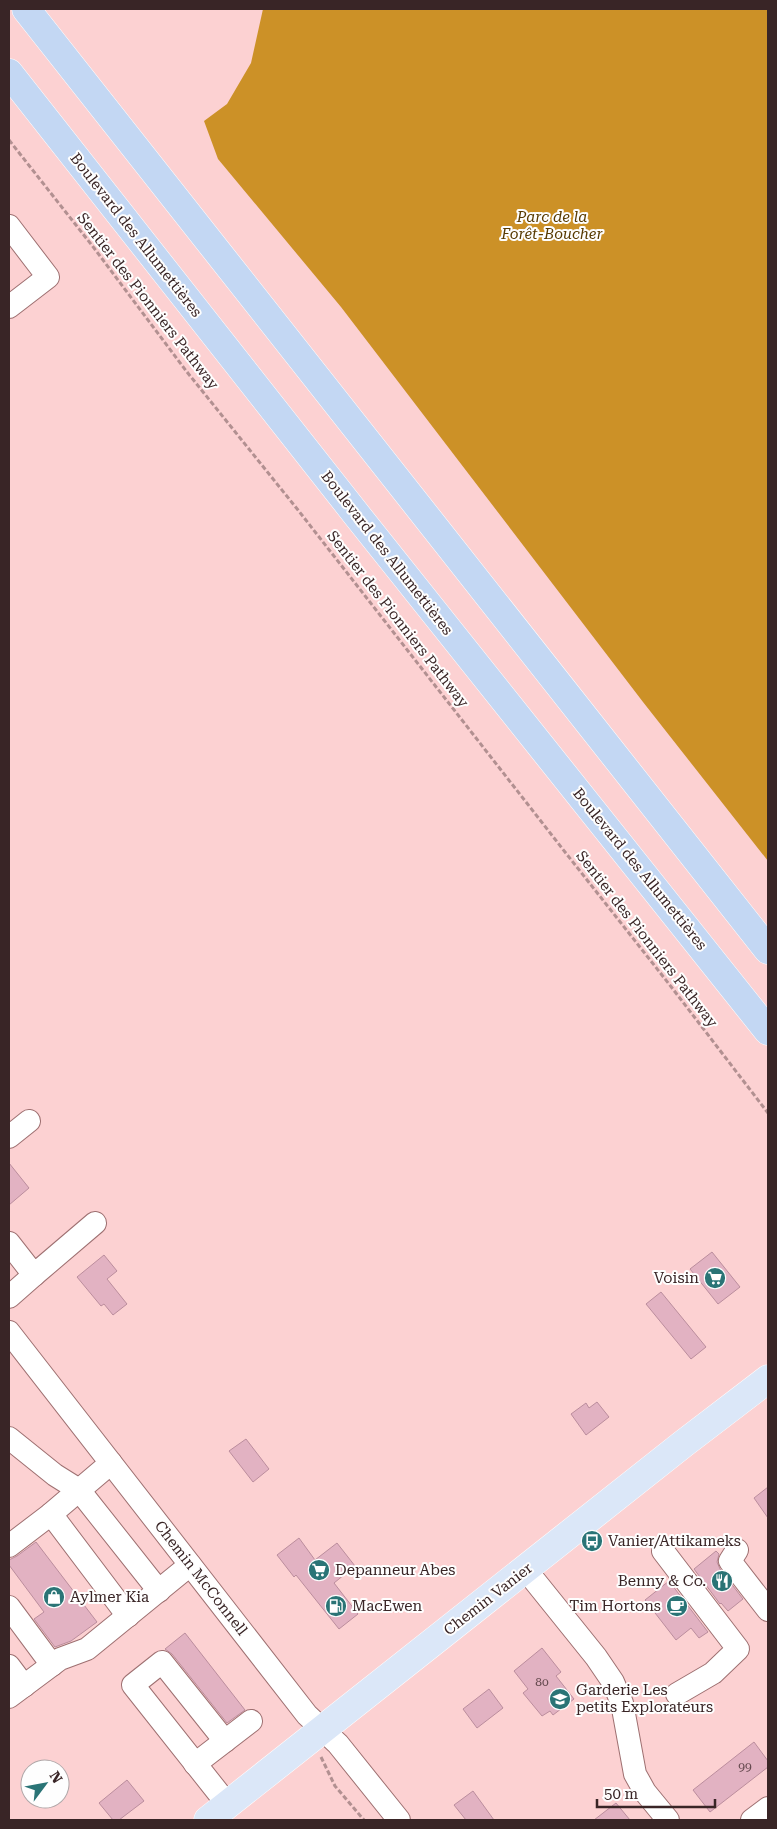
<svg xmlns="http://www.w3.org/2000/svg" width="777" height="1829" viewBox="0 0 777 1829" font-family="'Roboto Serif',serif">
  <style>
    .forest { fill: #cc9127 }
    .building { fill: #e2b2c2; stroke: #bb8d9d }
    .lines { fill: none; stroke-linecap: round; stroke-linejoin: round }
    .minor-casing { stroke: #9e7071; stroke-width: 24 }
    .major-casing { stroke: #fff; stroke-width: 29 }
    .highway-casing { stroke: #fff; stroke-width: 29 }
    .path { stroke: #b29091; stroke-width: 3; stroke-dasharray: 5 2.5; stroke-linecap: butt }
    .minor { stroke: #fff; stroke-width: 22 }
    .major { stroke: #dbe7f8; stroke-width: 28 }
    .highway { stroke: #c3d7f3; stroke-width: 28 }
    .labels { text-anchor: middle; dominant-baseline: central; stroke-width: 4; stroke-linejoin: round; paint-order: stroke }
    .number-label { font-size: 12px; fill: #63484d }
    .park-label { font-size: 15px; font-style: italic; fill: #583a00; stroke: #fefefe }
    .street-label { font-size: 15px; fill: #392526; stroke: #fefefe }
    .poi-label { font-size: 15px; fill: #392526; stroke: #fefefe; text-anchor: start }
  </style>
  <rect width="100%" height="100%" fill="#fcd1d2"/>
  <!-- forest -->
  <polygon class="forest" points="263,9 768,9 768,861 643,702 341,307 218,159 204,121 227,104 251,63"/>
  <!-- building -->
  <g class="building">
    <polygon points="9,1163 29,1188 9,1205"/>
    <polygon points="712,1252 740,1287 718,1304 690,1269"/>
    <polygon points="104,1255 117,1271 107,1279 127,1304 113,1315 104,1304 101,1306 77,1277"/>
    <polygon points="661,1292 706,1347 691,1359 646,1304"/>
    <polygon points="597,1402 609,1417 586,1435 571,1414 586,1403 589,1408"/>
    <polygon points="246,1439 269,1469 253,1482 229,1451"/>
    <polygon points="768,1487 768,1518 754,1498"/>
    <polygon points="299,1538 315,1560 337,1543 355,1566 334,1583 358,1614 339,1629 296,1575 294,1577 277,1555"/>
    <polygon points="36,1542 97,1622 71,1641 55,1647 34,1619 44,1612 9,1565 9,1560 17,1556"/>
    <polygon points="716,1551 719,1554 717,1562 720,1569 743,1599 728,1611 721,1603 720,1604 694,1569"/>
    <polygon points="669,1581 708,1632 699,1638 691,1628 676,1640 645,1600"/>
    <polygon points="185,1633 245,1710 227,1723 172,1654 165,1649"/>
    <polygon points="542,1648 561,1672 556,1676 574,1699 553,1715 550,1711 542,1716 523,1693 528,1689 514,1671"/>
    <polygon points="489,1689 503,1708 477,1728 463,1709"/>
    <polygon points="754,1742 768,1761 768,1767 710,1812 693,1790"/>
    <polygon points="127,1780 144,1801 119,1820 113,1820 99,1803"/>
    <polygon points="473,1791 494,1820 466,1820 454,1805"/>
    <polygon points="616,1803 630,1820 594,1820"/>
  </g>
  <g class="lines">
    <!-- minor casing -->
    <g class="minor-casing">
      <g id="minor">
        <polyline points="9,226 48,277 9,307"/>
        <polyline points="9,1137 29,1121"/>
        <polyline points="9,1243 34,1275 95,1223"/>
        <polyline points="9,1297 34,1275"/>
        <polyline points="9,1332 307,1715 338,1744 399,1820"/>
        <polyline points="9,1438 55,1475 79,1490 159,1591"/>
        <polyline points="111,1463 51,1514 128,1616"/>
        <polyline points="9,1546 51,1514"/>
        <polyline points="737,1550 730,1561 768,1610"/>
        <polyline points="663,1551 738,1649 713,1673 677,1694"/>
        <polyline points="526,1570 596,1657 613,1682 622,1703 635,1774 645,1792 668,1820"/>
        <polyline points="9,1607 52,1665"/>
        <polyline points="9,1666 24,1686"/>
        <polyline points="9,1697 60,1659 87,1649 190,1565"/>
        <polyline points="225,1741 162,1662 133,1685 228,1805"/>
        <polyline points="195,1764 251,1721"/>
        <polyline points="752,1820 768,1808"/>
      </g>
    </g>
    <!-- major casing -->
    <g class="major-casing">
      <polyline id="major" points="208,1820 683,1444 768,1379"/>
    </g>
    <!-- highway casing -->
    <g class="highway-casing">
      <g id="highway">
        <polyline points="26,9 768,950"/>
        <polyline points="9,73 356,514 768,1031"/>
      </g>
    </g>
    <!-- path -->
    <g class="path">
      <polyline points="9,140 94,248 187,372 298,510 565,852 669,984 768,1113"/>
      <polyline points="321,1757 335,1786 364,1820"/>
    </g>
    <!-- minor -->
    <use href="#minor" class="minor"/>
    <!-- major -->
    <use href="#major" class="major"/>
    <!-- highway -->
    <use href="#highway" class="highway"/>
  </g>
  <!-- icons -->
  <defs>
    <g id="supermarket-disc" transform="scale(1.125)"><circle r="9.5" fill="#2a7476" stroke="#fefefe"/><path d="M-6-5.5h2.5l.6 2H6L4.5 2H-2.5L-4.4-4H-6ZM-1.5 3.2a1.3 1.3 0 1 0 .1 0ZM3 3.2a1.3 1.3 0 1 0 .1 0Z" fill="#fff"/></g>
    <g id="bus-disc" transform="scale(1.125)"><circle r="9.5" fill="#2a7476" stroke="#fefefe"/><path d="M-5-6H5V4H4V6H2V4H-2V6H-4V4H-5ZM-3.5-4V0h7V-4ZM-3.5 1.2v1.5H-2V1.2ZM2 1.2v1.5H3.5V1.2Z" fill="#fff"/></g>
    <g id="restaurant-disc" transform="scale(1.125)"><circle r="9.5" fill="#2a7476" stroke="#fefefe"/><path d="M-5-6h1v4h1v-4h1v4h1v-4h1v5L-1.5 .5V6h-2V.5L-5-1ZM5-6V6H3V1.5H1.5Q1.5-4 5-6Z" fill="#fff"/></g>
    <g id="shop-disc" transform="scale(1.125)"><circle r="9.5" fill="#2a7476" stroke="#fefefe"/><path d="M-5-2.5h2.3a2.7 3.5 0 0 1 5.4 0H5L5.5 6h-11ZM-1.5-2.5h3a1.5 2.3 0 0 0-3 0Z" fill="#fff"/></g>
    <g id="fuel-disc" transform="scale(1.125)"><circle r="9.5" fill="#2a7476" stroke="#fefefe"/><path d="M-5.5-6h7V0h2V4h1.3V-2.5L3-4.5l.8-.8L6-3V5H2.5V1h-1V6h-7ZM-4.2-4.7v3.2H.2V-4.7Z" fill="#fff"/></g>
    <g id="cafe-disc" transform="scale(1.125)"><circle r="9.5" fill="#2a7476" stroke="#fefefe"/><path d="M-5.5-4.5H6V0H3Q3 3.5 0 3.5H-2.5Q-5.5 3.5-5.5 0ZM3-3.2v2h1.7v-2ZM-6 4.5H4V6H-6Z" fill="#fff"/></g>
    <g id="school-disc" transform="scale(1.125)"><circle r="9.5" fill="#2a7476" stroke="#fefefe"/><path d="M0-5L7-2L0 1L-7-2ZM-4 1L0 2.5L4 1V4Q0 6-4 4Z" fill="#fff"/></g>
  </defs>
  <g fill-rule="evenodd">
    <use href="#supermarket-disc" x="715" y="1278"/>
    <use href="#bus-disc" x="592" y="1541"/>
    <use href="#supermarket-disc" x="319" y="1570"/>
    <use href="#restaurant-disc" x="722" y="1581"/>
    <use href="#shop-disc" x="54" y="1597"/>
    <use href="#fuel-disc" x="336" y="1606"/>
    <use href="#cafe-disc" x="677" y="1606"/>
    <use href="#school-disc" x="560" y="1699"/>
  </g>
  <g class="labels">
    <!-- number labels -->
    <g class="number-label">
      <text x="542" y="1682">80</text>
      <text x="745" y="1767">99</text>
    </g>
    <!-- park labels -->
    <g class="park-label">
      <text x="552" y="217">Parc de la<tspan x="552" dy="17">Forêt-Boucher</tspan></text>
    </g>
    <!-- street labels -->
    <g class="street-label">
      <text transform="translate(136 235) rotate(52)">Boulevard des Allumettières</text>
      <text transform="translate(148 301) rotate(52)">Sentier des Pionniers Pathway</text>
      <text transform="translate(387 553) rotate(52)">Boulevard des Allumettières</text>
      <text transform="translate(398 619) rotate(52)">Sentier des Pionniers Pathway</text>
      <text transform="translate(640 869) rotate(51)">Boulevard des Allumettières</text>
      <text transform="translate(647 939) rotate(52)">Sentier des Pionniers Pathway</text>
      <text transform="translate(201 1578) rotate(52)">Chemin McConnell</text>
      <text transform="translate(488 1599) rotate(-38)">Chemin Vanier</text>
    </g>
    <!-- poi labels -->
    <g class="poi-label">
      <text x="699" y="1278" text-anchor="end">Voisin</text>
      <text x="608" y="1541">Vanier/Attikameks</text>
      <text x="335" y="1570">Depanneur Abes</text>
      <text x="706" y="1581" text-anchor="end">Benny &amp; Co.</text>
      <text x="70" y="1597">Aylmer Kia</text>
      <text x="352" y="1606">MacEwen</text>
      <text x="661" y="1606" text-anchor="end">Tim Hortons</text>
      <text x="576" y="1690">Garderie Les<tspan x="576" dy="17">petits Explorateurs</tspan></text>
    </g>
  </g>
  <!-- border -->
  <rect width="777" height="1829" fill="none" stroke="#392526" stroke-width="20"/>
  <!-- north arrow -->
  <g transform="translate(45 1784) rotate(58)"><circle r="24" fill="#fefefe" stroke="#afa7a8"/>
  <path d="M0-4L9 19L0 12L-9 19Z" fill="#2a7476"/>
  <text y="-8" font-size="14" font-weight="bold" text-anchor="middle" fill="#392526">N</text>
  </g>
  <!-- scale -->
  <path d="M597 1799v8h118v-8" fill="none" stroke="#392526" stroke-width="2.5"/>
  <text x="604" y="1799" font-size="15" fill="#392526" stroke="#fefefe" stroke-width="4" paint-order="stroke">50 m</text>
</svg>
